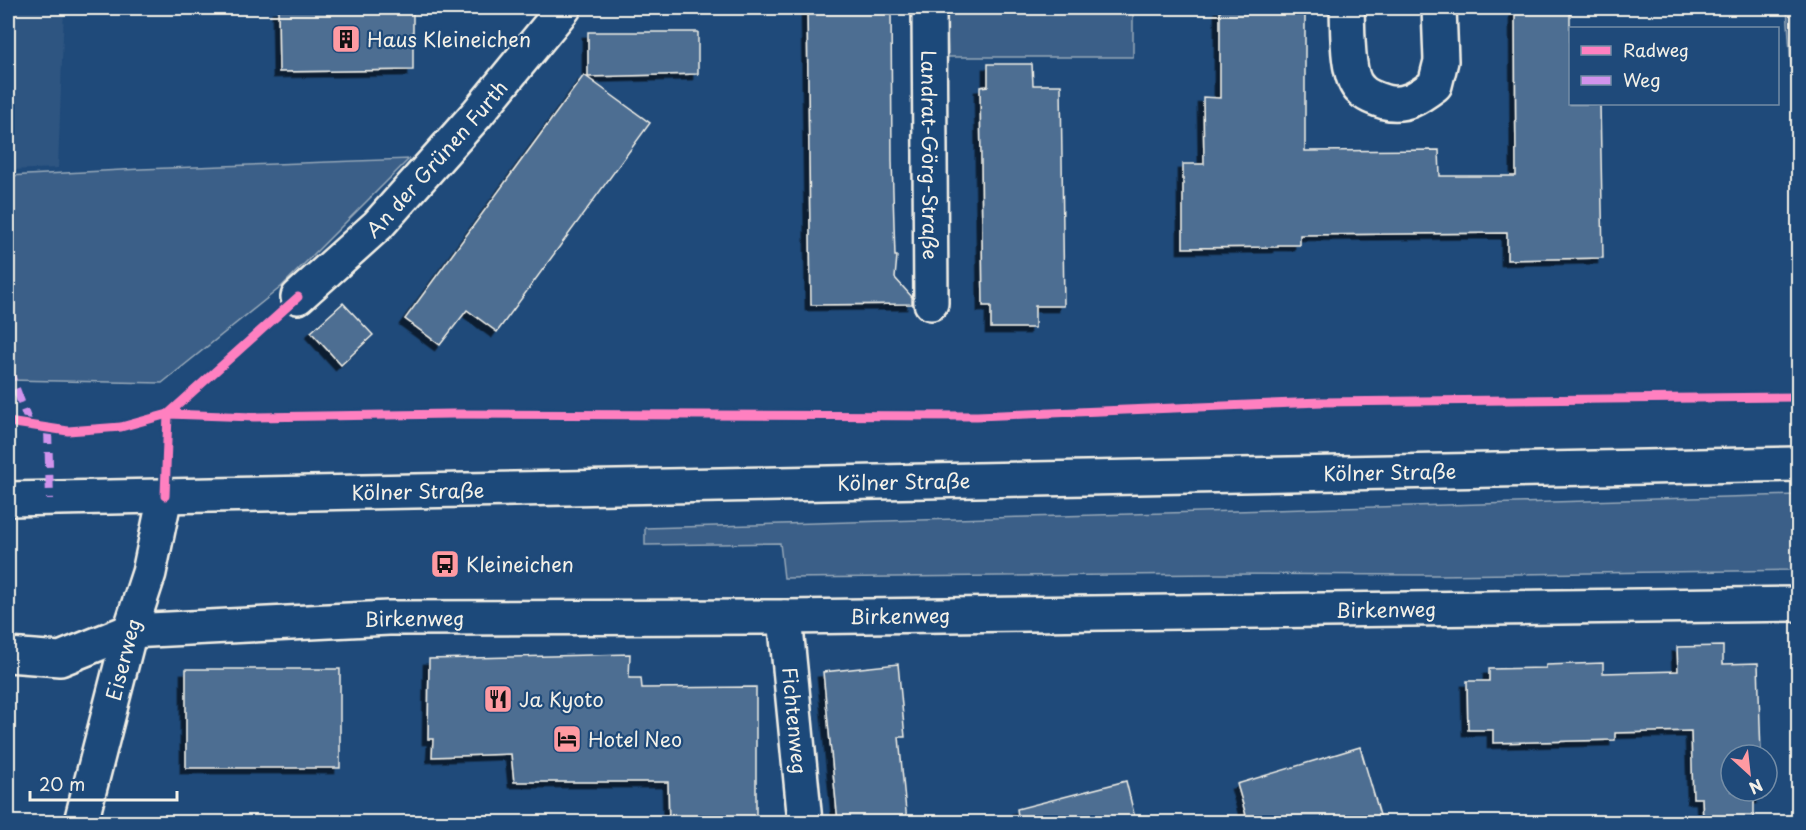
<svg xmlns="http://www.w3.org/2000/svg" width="1806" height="830" viewBox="0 0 1806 830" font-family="'Playpen Sans',sans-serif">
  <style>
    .built { fill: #2d5581 }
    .green { fill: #3a5f88; stroke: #97a8b8; stroke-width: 1.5 }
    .building { fill: #4d6e92; stroke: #f4f1e8; stroke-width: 1.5; filter: url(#shadow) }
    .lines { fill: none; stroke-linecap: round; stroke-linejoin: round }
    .minor-casing { stroke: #f4f1e8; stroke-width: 38 }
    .major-casing { stroke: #f4f1e8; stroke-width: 38 }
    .minor { stroke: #1f4a7a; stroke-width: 33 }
    .major { stroke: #1f4a7a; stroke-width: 33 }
    .quiet { stroke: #d193ec; stroke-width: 8; stroke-dasharray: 15 8; stroke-linecap: butt }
    .cycleway-casing { stroke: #1f4a7a; stroke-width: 13 }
    .cycleway { stroke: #ff80c0; stroke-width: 9 }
    .labels { text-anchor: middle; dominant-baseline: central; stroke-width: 4.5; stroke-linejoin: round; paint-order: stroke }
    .poi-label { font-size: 20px; fill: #f4f1e8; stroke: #1f4a7a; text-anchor: start }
    .street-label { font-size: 20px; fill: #f4f1e8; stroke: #1f4a7a }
  </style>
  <defs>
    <filter id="shadow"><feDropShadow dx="-5.5" dy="5.5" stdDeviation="0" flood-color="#0009"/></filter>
  </defs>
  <rect width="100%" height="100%" fill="#1f4a7a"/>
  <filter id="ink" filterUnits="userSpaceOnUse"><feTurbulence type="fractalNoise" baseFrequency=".0167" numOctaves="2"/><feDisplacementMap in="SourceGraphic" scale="12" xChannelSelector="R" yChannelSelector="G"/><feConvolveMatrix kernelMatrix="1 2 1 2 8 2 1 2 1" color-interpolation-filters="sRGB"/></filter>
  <g filter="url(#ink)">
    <!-- built -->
    <polygon class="built" points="8,8 64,8 58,168 8,170"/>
    <!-- green -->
    <g class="green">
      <polygon points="946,8 1133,8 1133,57 948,57"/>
      <polygon points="1787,8 1798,8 1798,169"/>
      <polygon points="409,159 281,287 162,383 8,380 8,176 141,169"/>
      <polygon points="1798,495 1798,570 1437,575 1217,574 784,578 780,543 645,545 645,528"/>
    </g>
    <!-- building -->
    <g class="building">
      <polygon points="278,8 413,8 413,70 279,72"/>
      <polygon points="807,8 891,8 892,161 895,256 897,256 895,278 912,297 912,304 811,305"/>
      <polygon points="1220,8 1305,8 1305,151 1439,150 1440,176 1516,176 1515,8 1570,8 1570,104 1600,104 1603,258 1507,260 1507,233 1300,235 1300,245 1278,245 1278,247 1183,248 1183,164 1204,164 1203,97 1220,98"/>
      <polygon points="588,32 698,32 698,74 588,77"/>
      <polygon points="988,64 1032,64 1033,85 1061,85 1064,306 1035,306 1035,328 991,328 991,306 983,306 980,87 988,86"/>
      <polygon points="584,75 650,123 497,332 467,310 440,345 405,319"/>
      <polygon points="343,303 373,335 341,365 311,332"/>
      <polygon points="1723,646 1723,664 1758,663 1761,755 1731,755 1731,791 1762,791 1762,798 1754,799 1754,818 1703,819 1702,798 1693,798 1691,731 1615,733 1615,740 1493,743 1493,730 1468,730 1467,681 1489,681 1489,669 1546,668 1546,665 1603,663 1603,673 1678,671 1677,647"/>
      <polygon points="630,654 629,678 641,678 642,688 756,687 756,822 669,822 668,782 514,782 511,754 432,757 433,739 428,739 429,659"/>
      <polygon points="898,664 905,737 899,737 907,822 838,822 823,672"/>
      <rect x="186" y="669" width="154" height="99"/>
      <polygon points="1360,747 1382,822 1248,822 1237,784"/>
      <polygon points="1126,781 1136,822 1019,822 1017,809"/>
    </g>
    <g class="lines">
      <!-- minor casing -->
      <g class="minor-casing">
        <g id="minor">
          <path id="s1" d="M929,8L931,303"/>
          <path d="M1347,8C1348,27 1346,76 1360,89C1366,96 1376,99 1385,102C1405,107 1419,97 1435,85L1441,61L1439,8"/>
          <path id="s2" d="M298,297L378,225L477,114L564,8"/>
          <path id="s3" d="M785,617L805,822"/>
          <path id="s4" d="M8,655L60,659L130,631L389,618L785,617L1798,604"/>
          <path id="s5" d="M81,822L130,631L149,573L165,496"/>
        </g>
      </g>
      <!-- major casing -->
      <g class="major-casing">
        <g id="major">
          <path id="s6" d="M8,499L1798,464"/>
        </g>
      </g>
      <!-- minor -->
      <use href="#minor" class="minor"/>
      <!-- major -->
      <use href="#major" class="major"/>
      <!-- quiet -->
      <g class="quiet">
        <polyline points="8,367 30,426"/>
        <polyline points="48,429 50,499"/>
      </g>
      <!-- cycleway casing -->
      <g class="cycleway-casing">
        <g id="cycleway">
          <polyline points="8,422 68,431 121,427 168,414 254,417 453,414 977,416 1321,402 1798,397"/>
          <polyline points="165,496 168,414 298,297"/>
        </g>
      </g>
      <!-- cycleway -->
      <use href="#cycleway" class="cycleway"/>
    </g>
  </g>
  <!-- icons -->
  <defs>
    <g id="building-square" transform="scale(1.5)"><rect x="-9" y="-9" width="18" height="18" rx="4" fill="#ff9aa2" stroke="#1f4a7a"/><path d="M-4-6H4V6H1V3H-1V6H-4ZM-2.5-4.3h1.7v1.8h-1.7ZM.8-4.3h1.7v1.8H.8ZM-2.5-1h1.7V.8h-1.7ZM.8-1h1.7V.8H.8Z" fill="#111"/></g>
    <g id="bus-square" transform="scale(1.5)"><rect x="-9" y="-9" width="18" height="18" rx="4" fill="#ff9aa2" stroke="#1f4a7a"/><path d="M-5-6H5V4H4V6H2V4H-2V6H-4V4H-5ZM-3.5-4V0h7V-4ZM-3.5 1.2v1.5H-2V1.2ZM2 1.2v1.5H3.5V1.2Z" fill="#111"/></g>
    <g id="restaurant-square" transform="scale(1.5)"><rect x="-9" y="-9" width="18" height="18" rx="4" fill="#ff9aa2" stroke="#1f4a7a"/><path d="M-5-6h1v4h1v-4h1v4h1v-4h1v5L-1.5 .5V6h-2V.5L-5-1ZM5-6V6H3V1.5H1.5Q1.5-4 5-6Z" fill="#111"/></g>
    <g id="hotel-square" transform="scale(1.5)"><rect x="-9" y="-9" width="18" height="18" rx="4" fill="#ff9aa2" stroke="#1f4a7a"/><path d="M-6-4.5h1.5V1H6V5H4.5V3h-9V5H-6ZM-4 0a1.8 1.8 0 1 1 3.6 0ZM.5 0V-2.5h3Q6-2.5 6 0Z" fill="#111"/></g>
  </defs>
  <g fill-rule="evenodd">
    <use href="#building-square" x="346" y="39"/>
    <use href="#bus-square" x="445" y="564"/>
    <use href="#restaurant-square" x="498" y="699"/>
    <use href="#hotel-square" x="567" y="739"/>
  </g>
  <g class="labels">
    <!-- poi labels -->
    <g class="poi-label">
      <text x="367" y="39">Haus Kleineichen</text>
      <text x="466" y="564">Kleineichen</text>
      <text x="519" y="699">Ja Kyoto</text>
      <text x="588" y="739">Hotel Neo</text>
    </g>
    <!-- street labels -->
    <g class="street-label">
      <text stroke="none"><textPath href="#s1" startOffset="147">Landrat-Görg-Straße</textPath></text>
      <text stroke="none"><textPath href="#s2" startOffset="196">An der Grünen Furth</textPath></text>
      <text stroke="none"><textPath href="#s6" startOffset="1382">Kölner Straße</textPath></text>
      <text stroke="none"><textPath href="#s6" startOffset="896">Kölner Straße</textPath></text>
      <text stroke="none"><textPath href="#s6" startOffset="410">Kölner Straße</textPath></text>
      <text stroke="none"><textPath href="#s4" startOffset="1384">Birkenweg</textPath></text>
      <text stroke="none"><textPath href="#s4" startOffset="898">Birkenweg</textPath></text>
      <text stroke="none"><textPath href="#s4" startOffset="412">Birkenweg</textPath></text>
      <text stroke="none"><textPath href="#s5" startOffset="168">Eiserweg</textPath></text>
      <text stroke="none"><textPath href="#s3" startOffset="104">Fichtenweg</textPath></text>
    </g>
  </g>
  <!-- margin -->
  <rect width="1806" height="830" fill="none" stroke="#1f4a7a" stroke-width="30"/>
  <rect x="15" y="15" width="1776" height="800" fill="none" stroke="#f4f1e8" stroke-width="2" filter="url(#ink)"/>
  <!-- legend -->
  <rect x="1569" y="27" width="210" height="78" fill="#1f4a7a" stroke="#748da6" stroke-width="1.5"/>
  <rect x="1581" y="46" width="30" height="9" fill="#ff80c0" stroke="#748da6" stroke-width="1.5"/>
  <text x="1623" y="57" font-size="18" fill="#f4f1e8">Radweg</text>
  <rect x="1581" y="76" width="30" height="9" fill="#d193ec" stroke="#748da6" stroke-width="1.5"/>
  <text x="1623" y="87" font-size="18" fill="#f4f1e8">Weg</text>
  <!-- north arrow -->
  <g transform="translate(1749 773) rotate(153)"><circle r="28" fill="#1f4a7a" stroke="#748da6" stroke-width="1.5"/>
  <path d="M0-4.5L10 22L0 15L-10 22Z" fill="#ff9aa2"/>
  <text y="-9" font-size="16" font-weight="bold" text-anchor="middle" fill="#f4f1e8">N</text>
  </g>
  <!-- scale -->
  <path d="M30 791v9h147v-9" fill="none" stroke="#f4f1e8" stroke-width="3"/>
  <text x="39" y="791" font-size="18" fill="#f4f1e8" stroke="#1f4a7a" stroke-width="4.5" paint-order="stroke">20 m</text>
</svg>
